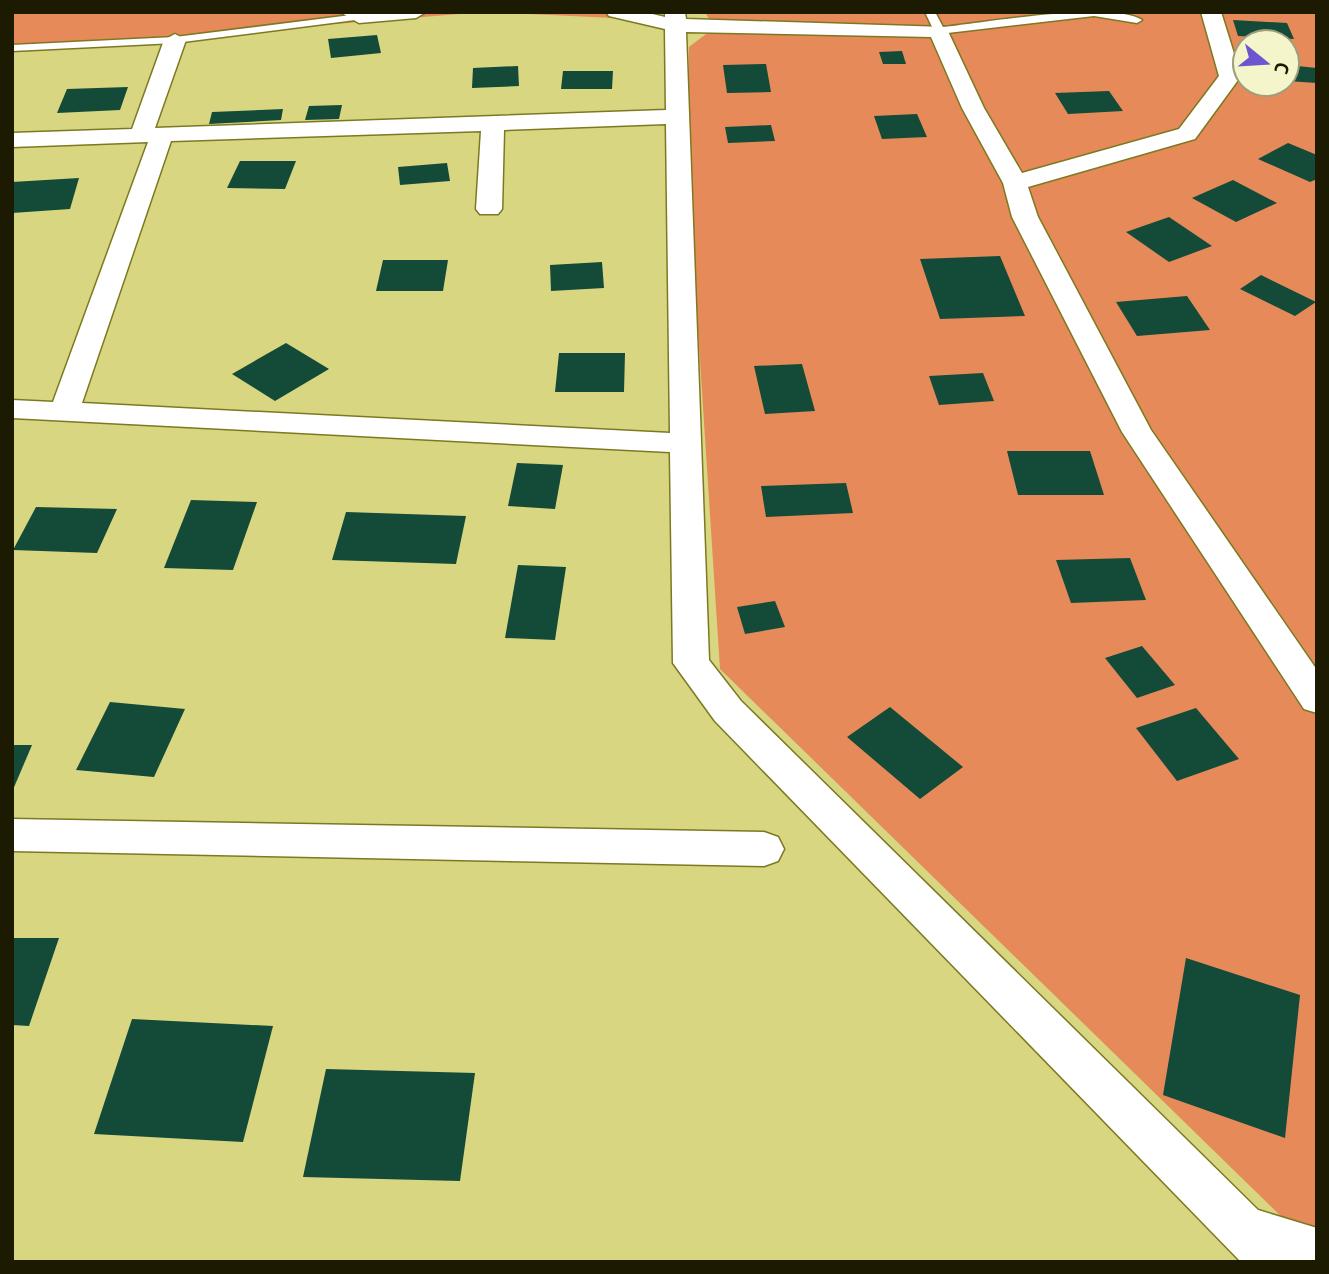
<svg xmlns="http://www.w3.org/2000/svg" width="1329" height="1274" viewBox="0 0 1329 1274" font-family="'PT Sans',sans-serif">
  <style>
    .green { fill: #e68a5a; fill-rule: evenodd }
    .building { fill: #134a38 }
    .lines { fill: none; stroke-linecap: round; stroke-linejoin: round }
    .service-casing { stroke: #7d7921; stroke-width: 3 }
    .minor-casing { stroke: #7d7921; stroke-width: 3 }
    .service { fill: #fff; fill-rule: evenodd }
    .minor { fill: #fff; fill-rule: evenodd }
  </style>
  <rect width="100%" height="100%" fill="#d8d681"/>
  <!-- green -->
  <g class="green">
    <polygon points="12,12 658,12 656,20 485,12 12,50"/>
    <path d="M705,12H1317V1234L1288,1223L720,669L687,160L689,47L714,28ZM1245,42H1287V84H1245Z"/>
  </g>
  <!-- building -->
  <g class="building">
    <polygon points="1233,20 1287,23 1294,39 1238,36"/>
    <polygon points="377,35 381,53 331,58 328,39"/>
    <polygon points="902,51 906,64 883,64 879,52"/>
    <polygon points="766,64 771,92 727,93 723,65"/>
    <polygon points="1287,65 1317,68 1317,83 1287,81"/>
    <polygon points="518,66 519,86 472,88 473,68"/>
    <polygon points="563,71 613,71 612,89 561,89"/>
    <polygon points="128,87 120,110 57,113 67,89"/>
    <polygon points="1109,91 1123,111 1068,114 1055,93"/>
    <polygon points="342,105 339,119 305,120 309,106"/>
    <polygon points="283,109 281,120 209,124 212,112"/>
    <polygon points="917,114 927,137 882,139 874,116"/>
    <polygon points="771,125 775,141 728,143 725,127"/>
    <polygon points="1288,143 1317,155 1317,179 1310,182 1258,159"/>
    <polygon points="240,161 296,161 285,189 227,188"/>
    <polygon points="447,163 450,181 400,185 398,167"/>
    <polygon points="79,178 70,209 12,213 12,182"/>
    <polygon points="1233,180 1277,203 1236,222 1192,198"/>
    <polygon points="1169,217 1212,246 1169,262 1126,232"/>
    <polygon points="1000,256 1025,316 940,319 920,259"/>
    <polygon points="383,260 448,260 443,291 376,291"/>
    <polygon points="602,262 604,288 551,291 550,265"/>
    <polygon points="1261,275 1316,302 1295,316 1240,289"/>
    <polygon points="1187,296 1210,330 1137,336 1116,302"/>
    <polygon points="286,343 329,369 275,401 232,374"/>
    <polygon points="559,353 625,353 624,392 555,392"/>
    <polygon points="802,364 815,411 765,414 754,366"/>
    <polygon points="983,373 994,401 939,405 929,376"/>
    <polygon points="1007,451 1090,451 1104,495 1018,495"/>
    <polygon points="517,463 563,465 555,509 508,506"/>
    <polygon points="846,483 853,513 766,517 761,486"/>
    <polygon points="191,500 257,502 233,570 164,568"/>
    <polygon points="36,507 117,509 97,553 13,550"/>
    <polygon points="346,512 466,516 456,564 332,560"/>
    <polygon points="1130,558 1146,600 1071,603 1056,560"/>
    <polygon points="518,565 566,567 555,640 505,638"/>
    <polygon points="775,601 785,627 745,634 737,607"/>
    <polygon points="1142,646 1175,685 1137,698 1105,658"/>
    <polygon points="110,702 185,709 154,777 76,770"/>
    <polygon points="890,707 963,767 920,799 847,737"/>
    <polygon points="1196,708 1239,759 1177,781 1136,728"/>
    <polygon points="12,745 32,745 12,792"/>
    <polygon points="12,938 59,938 29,1026 12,1025"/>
    <polygon points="1186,958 1300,995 1285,1138 1163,1095"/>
    <polygon points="132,1019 273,1026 243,1142 94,1134"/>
    <polygon points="326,1069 475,1073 460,1181 303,1177"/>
  </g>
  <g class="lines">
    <!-- service casing -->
    <g class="service-casing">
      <g id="service">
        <path d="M925,12H935L943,27C983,23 1112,0 1142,20L1137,23L1094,16L939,34L934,31Z"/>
        <polygon points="359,14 364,17 363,19 175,43 12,51 12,45 175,37"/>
      </g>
    </g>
    <!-- minor casing -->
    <g class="minor-casing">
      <g id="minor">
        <polygon points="340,12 426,12 416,18 359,23"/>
        <path d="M606,12H644L665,17V12H685L686,19L946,27L984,108L1022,173L1179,129L1219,76L1201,12H1221L1241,76L1195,139L1028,187L1038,217L1151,430L1317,670V713L1304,709L1122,432L1012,217L1003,183L962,108L931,37L686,32L709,660L741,701L1258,1210L1317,1228V1262H1241L715,721L673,663L670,452L12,418V400L53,402L148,142L12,147V133L132,129L164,40L175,34L186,40L155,128L666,110L665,29L609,16ZM666,124L670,433L82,403L171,141L481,131L476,209L480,214H498L502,209L504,130Z"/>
        <polygon points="12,819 764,832 778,837 784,849 778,861 764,866 12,851"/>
      </g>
    </g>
    <!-- service -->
    <use href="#service" class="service"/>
    <!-- minor -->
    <use href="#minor" class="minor"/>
  </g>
  <!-- border -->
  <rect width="1329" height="1274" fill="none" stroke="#1c1b02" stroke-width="28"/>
  <!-- north arrow -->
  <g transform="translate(1266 63) rotate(108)"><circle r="33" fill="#f5f5cb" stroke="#9e9e7b" stroke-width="2"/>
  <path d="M0-5L12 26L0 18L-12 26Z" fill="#6c55cf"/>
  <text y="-10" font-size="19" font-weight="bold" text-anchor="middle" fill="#1c1b02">С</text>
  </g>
</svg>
